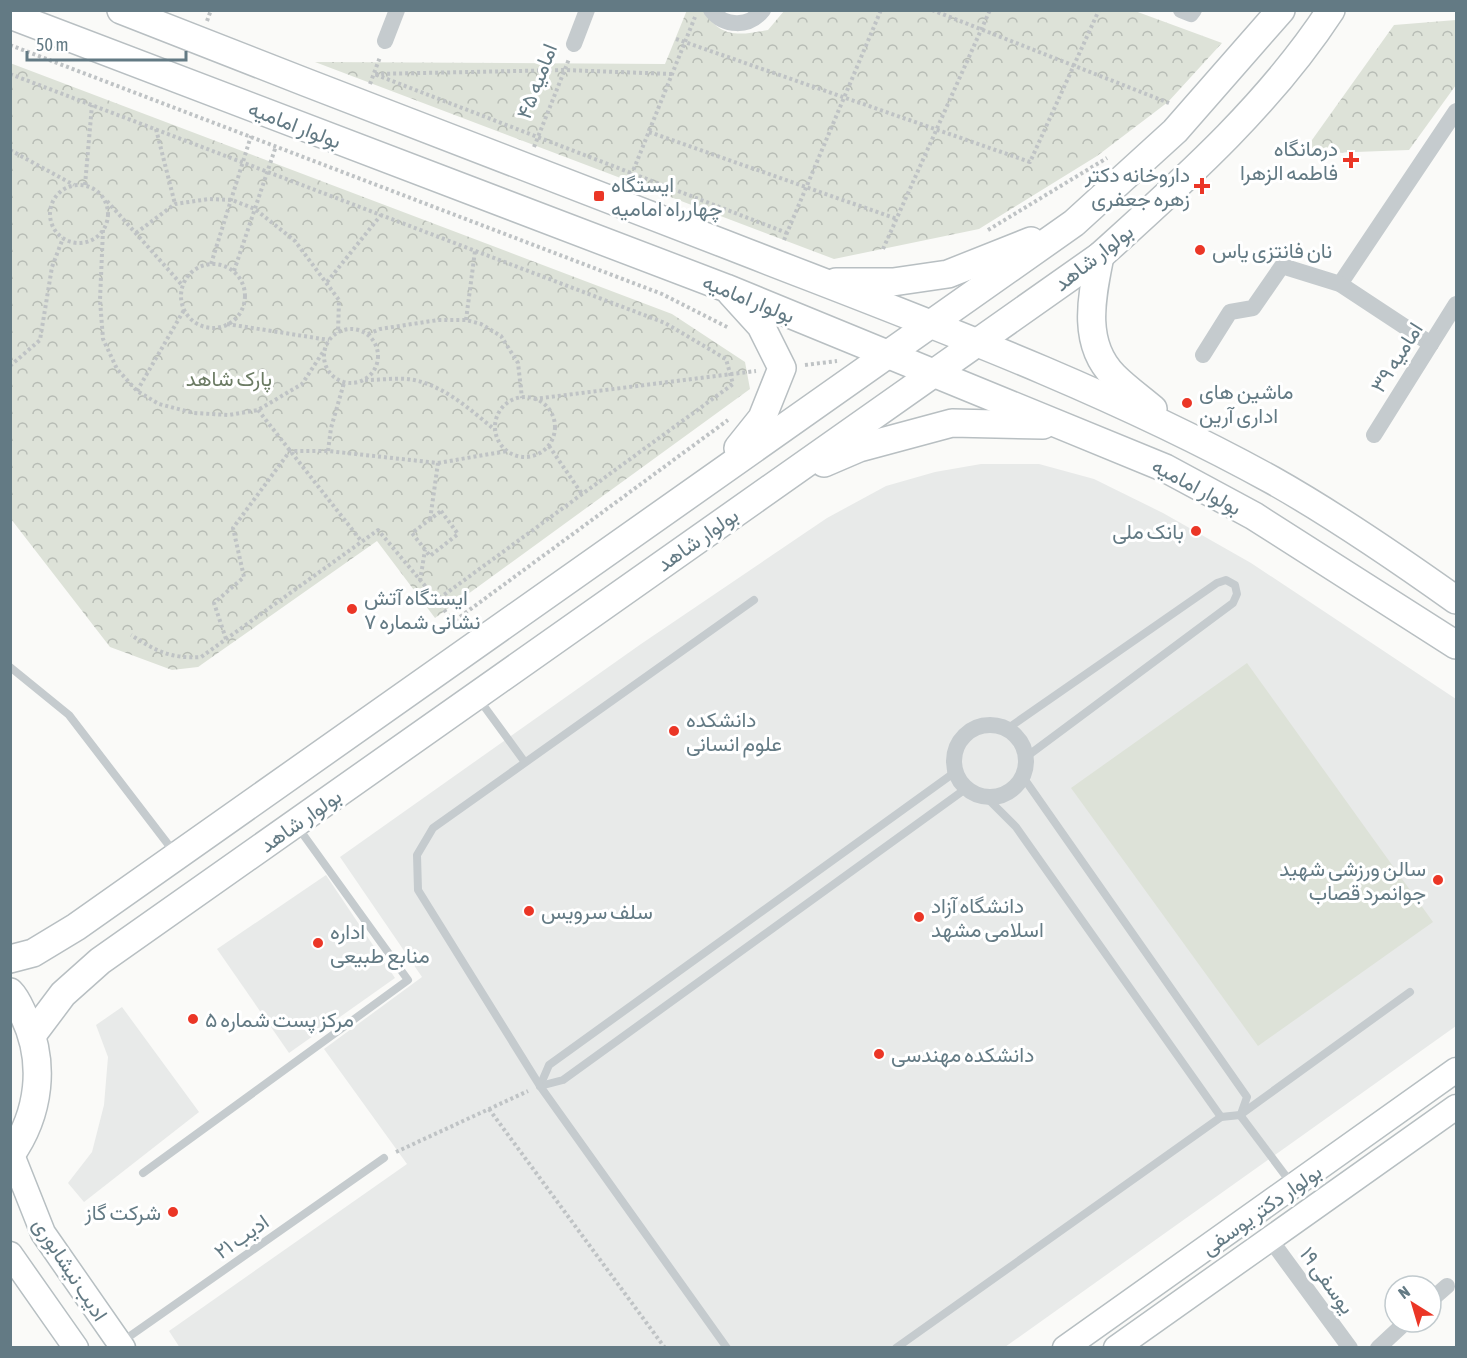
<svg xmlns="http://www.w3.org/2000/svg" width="1467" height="1358" viewBox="0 0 1467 1358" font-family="'Asap Condensed',Vazirmatn,sans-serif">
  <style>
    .built { fill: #e8eae9 }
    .grass { fill: #dde2d8 }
    .forest { fill: url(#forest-crowns) }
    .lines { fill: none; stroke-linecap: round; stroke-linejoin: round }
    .secondary-casing { stroke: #b7bfc2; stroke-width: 27 }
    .primary-casing { stroke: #b8bfc2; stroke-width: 30 }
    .path { stroke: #bfc3c5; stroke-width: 4; stroke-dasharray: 3 3; stroke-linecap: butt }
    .lane { stroke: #c5cbce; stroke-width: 8 }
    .street { stroke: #c5cbce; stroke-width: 16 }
    .secondary { stroke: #fff; stroke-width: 24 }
    .primary { stroke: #fff; stroke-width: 27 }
    .poi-dot { fill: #eb3626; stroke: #fff; stroke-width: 2 }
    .labels { text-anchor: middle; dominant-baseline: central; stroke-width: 6; stroke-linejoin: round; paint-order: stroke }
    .street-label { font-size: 21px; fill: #637a84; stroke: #fff }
    .poi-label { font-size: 21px; fill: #637a84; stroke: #fff; text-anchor: start }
    .park-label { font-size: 21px; fill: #6b7b63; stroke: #fff }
  </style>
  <defs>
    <pattern id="forest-crowns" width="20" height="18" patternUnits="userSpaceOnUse" patternTransform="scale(1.5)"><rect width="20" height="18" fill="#dde2d8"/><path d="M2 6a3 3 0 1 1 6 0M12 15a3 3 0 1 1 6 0" fill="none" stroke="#b7bcb5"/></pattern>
  </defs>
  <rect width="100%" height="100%" fill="#fafaf8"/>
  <!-- built -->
  <g class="built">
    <polygon points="981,464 1039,464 1094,479 1163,513 1251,563 1456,699 1456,1026 1005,1347 180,1348 169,1331 407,1164 324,1049 422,977 340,857 641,644 827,518 886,486 935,472"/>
    <polygon points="326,875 395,978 289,1053 217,949"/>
    <polygon points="122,1007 199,1112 84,1202 68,1183 92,1152 104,1105 108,1057 96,1025"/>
  </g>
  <!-- grass -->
  <polygon class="grass" points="1247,663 1433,922 1258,1046 1071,788"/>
  <!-- forest -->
  <g class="forest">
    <path d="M687,10L705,11C720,39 740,35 768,30L784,11H1135L1222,43L1168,102L1097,156L979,229L834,259L315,62L665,64Z"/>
    <polygon points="1456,20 1456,85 1409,150 1302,154 1394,25"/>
    <polygon points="10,63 672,314 745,362 750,389 435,618 377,541 198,667 172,670 110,647 11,519"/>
  </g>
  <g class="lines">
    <!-- secondary casing -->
    <g class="secondary-casing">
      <g id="secondary">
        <polyline points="12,1155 43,1233 123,1348"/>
        <polyline points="10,1254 76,1348"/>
        <polyline points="1065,1348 1456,1070"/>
        <polyline points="1116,1348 1456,1107"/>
      </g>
    </g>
    <!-- primary casing -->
    <g class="primary-casing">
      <g id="primary">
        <path d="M121,10C322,89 524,167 725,244C909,316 1098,384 1272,480C1336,516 1397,558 1456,600"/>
        <polyline points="10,15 726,288 1165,468 1254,516 1456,645"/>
        <path d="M1100,256C1092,296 1081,343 1114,376C1126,388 1140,398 1153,409"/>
        <polyline points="836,282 893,282 948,274 1031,241"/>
        <polyline points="731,293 761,326 782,368 762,418 738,448"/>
        <polyline points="824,463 859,448 952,423 1043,425"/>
        <polyline points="10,959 33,953 76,927 1074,223 1175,131 1281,10"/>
        <path d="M10,992C17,999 20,1008 24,1016C46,1062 40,1114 10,1156"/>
        <path d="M33,1034L63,994L100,961L1100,256C1183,181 1269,105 1331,10"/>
      </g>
    </g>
    <!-- path -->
    <g class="path">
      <polyline points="932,10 1169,103"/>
      <polyline points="207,21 211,10"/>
      <polyline points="676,39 1030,162 1099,10"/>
      <polyline points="10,45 662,294 729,328"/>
      <path d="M10,74L665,323L726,359L733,384L437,600L378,530L201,657C171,659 156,651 131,635"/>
      <polyline points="672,74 564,70 374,74 787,233"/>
      <polyline points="370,84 380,57"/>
      <polyline points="156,129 175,204"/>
      <polyline points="649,132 897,219"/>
      <polyline points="534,147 569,59"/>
      <polyline points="10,150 74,185"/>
      <polyline points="629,181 695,17"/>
      <circle cx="79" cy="214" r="29"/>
      <polyline points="85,185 92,105"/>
      <polyline points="107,201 182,285"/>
      <polyline points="103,230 100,300 103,339 117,369 137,391 159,404 194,413 229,415 258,410 302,384 325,349"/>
      <polyline points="988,230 1107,158"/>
      <polyline points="136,233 175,204 209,199 232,200 255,209 295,241 339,300 338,333"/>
      <polyline points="784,240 881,10"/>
      <polyline points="883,249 990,10"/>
      <polyline points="211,264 251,136"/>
      <circle cx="213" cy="296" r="32"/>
      <polyline points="234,271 276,146"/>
      <polyline points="327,282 381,215"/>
      <polyline points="466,320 475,251"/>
      <polyline points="227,324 329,340"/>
      <circle cx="351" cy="356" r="27"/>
      <polyline points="368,334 380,329 438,320 466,320 481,324 501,336 518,363 522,398"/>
      <polyline points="805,365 837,361"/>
      <polyline points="10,366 40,340 52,267 63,238"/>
      <path d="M365,380C379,380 394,378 407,379C440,382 471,410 495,430"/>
      <polyline points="137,391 184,310"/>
      <circle cx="525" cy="427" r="30"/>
      <polyline points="534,399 756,371"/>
      <polyline points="258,410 362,542"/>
      <polyline points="549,446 582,494"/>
      <polyline points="328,451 331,428 344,383"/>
      <polyline points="438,463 507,451"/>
      <polygon points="441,511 458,534 430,556 412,533"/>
      <polyline points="420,581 425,550"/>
      <polyline points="437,600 453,622 728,420"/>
      <polyline points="226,639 214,603 244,577 233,528 290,451 328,451 438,463 430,520"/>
      <polyline points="489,1109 665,1348"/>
      <polyline points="396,1152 528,1091"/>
    </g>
    <!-- lane -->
    <g class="lane">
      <polyline points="10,667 69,715 174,852"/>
      <polyline points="478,698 524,761"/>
      <polyline points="1007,729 1217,583 1226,580 1235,585 1237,594 1233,603 1026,757"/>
      <polyline points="1023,777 1247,1097 1241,1114"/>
      <polyline points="986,797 1016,827 1221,1117"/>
      <polyline points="540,1086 549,1065 951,775 953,756"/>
      <polyline points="540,1086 563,1080 964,790 968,790"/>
      <polyline points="1240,1115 1291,1183"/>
      <polyline points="143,1173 408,980 297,826"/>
      <polyline points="120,1343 384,1158"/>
      <polyline points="727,1348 540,1086 418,890 417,855 433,828 754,600"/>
      <polyline points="896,1348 1221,1117 1240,1115 1410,992"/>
    </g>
    <!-- street -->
    <g class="street">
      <path d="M711,10C724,27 749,28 763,10"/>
      <polyline points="1181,10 1191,14 1194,10"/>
      <polyline points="385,41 397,10"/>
      <polyline points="574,44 587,10"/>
      <polyline points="1340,284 1456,111"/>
      <polyline points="1203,355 1230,312 1253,308 1282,266 1340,284 1431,344"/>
      <polyline points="1374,435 1456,304"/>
      <circle cx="990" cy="761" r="36"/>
      <polyline points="1270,1239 1350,1348"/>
      <polyline points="1431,1300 1447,1286"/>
      <polyline points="1378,1348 1406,1322"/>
    </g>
    <!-- secondary -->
    <use href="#secondary" class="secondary"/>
    <!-- primary -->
    <use href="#primary" class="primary"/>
  </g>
  <!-- markers -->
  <g class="poi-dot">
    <path d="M1348 151h6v6h6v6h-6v6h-6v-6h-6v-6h6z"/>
    <path d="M1199 177h6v6h6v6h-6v6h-6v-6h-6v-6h6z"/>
    <rect x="593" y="190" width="12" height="12" rx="3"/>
    <circle cx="1200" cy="250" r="6"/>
    <circle cx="1187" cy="403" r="6"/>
    <circle cx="1196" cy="531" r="6"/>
    <circle cx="352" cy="609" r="6"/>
    <circle cx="674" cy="731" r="6"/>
    <circle cx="1438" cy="880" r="6"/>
    <circle cx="529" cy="911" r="6"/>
    <circle cx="919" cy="917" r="6"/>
    <circle cx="318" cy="943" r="6"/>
    <circle cx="193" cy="1019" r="6"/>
    <circle cx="879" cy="1054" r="6"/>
    <circle cx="173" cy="1212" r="6"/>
  </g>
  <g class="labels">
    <!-- street labels -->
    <g class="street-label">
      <text transform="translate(536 81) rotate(-69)">امامیه ۴۵</text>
      <text transform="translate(295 124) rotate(21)">بولوار امامیه</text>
      <text transform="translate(1093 257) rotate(-38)">بولوار شاهد</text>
      <text transform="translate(749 298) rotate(22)">بولوار امامیه</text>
      <text transform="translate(1396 357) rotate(-58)">امامیه ۳۹</text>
      <text transform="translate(1197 486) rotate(28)">بولوار امامیه</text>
      <text transform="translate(697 539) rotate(-35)">بولوار شاهد</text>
      <text transform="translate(300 820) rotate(-35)">بولوار شاهد</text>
      <text transform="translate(1261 1209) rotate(-35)">بولوار دکتر یوسفی</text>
      <text transform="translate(241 1236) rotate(-35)">ادیب ۲۱</text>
      <text transform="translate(71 1269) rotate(57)">ادیب نیشابوری</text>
      <text transform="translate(1328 1280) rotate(54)">یوسفی ۱۹</text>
    </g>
    <!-- poi labels -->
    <g class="poi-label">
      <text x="1338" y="148" text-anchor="end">درمانگاه<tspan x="1338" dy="24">فاطمه الزهرا</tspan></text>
      <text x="1190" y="174" text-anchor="end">داروخانه دکتر<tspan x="1190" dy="24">زهره جعفری</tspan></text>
      <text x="611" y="184">ایستگاه<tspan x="611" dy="24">چهارراه امامیه</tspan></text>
      <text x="1212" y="250">نان فانتزی یاس</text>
      <text x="1199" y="391">ماشین های<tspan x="1199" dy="24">اداری آرین</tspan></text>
      <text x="1184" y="531" text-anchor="end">بانک ملی</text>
      <text x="364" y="597">ایستگاه آتش<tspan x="364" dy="24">نشانی شماره ۷</tspan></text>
      <text x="686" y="719">دانشکده<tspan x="686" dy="24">علوم انسانی</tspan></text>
      <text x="1426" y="868" text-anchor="end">سالن ورزشی شهید<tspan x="1426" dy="24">جوانمرد قصاب</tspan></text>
      <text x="931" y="905">دانشگاه آزاد<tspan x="931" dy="24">اسلامی مشهد</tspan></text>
      <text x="541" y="911">سلف سرویس</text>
      <text x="330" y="931">اداره<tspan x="330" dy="24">منابع طبیعی</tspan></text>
      <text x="205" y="1019">مرکز پست شماره ۵</text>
      <text x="891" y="1054">دانشکده مهندسی</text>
      <text x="161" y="1212" text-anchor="end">شرکت گاز</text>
    </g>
    <!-- park labels -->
    <g class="park-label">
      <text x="229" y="378">پارک شاهد</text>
    </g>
  </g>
  <!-- border -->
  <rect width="1467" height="1358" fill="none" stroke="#637a84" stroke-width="24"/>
  <!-- north arrow -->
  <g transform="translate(1413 1304) rotate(323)"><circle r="28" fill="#ffffff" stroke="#c1cace" stroke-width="1.5"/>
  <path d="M0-4.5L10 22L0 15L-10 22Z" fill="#eb3626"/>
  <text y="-9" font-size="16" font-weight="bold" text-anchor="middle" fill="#637a84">N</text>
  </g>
  <!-- scale -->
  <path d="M27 51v9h159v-9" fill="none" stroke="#637a84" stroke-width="3"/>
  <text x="36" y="51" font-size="18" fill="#637a84" stroke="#ffffff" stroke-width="4.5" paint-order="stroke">50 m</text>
</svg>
